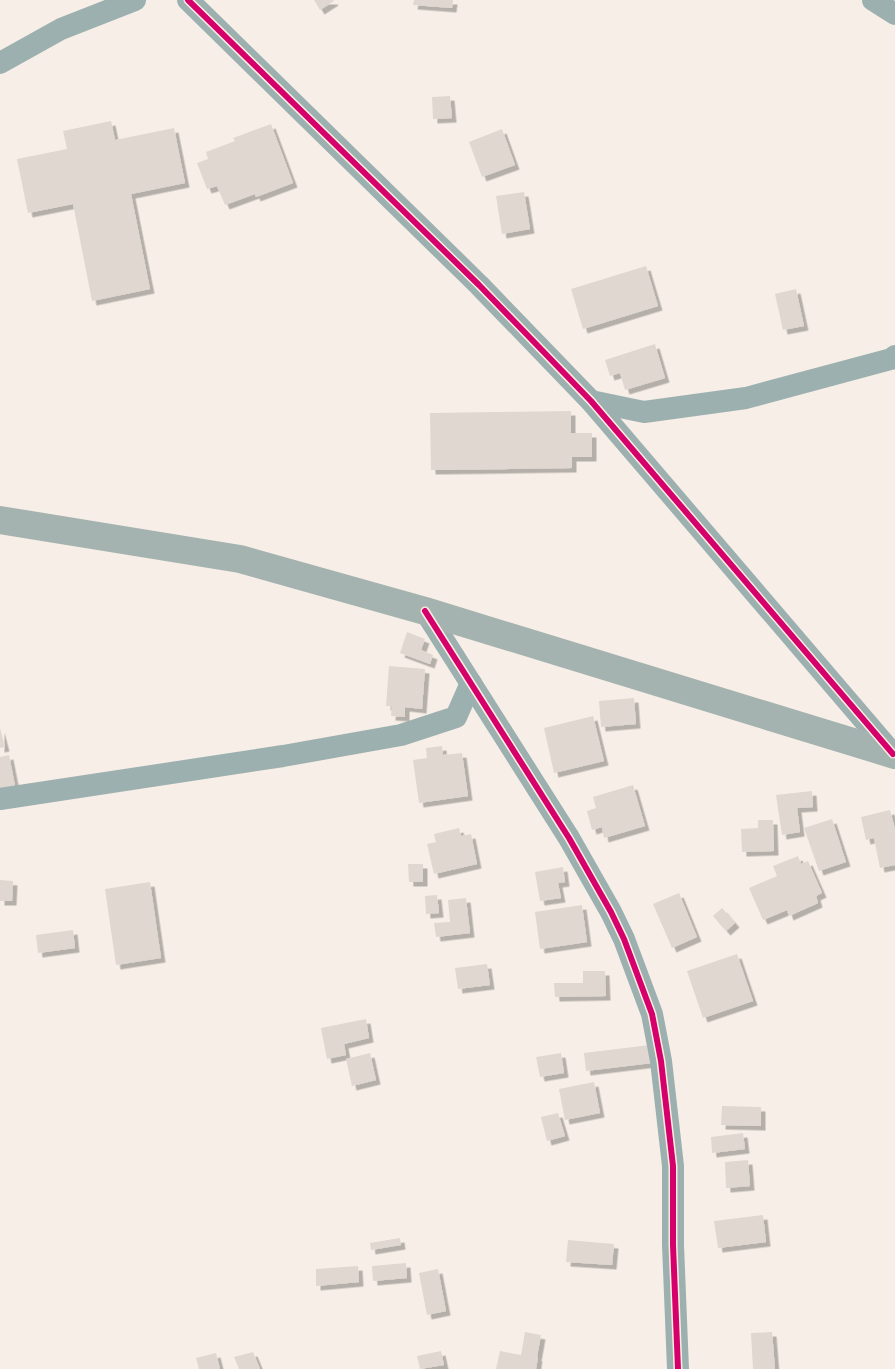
<svg xmlns="http://www.w3.org/2000/svg" width="895" height="1369" viewBox="0 0 895 1369" font-family="Georgia,serif">
  <style>
    .building { fill: #e0d7d0; filter: url(#shadow) }
    .lines { fill: none; stroke-linecap: round; stroke-linejoin: round }
    .minor { stroke: #9db0b0; stroke-width: 22 }
    .major { stroke: #a5b3b0; stroke-width: 28 }
    .cycleway-casing { stroke: #fdf0e1; stroke-width: 9 }
    .cycleway { stroke: #d6006c; stroke-width: 6 }
  </style>
  <defs>
    <filter id="shadow"><feDropShadow dx="4.5" dy="4.5" stdDeviation="0" flood-color="#0004"/></filter>
  </defs>
  <rect width="100%" height="100%" fill="#f7efe7"/>
  <!-- building -->
  <g class="building">
    <polygon points="314,0 333,0 334,1 320,10"/>
    <polygon points="414,0 453,0 452,8 413,5"/>
    <polygon points="450,96 452,118 433,119 432,97"/>
    <polygon points="111,121 115,140 174,128 185,183 131,194 150,289 92,301 73,204 28,213 17,159 67,149 63,131"/>
    <polygon points="271,124 293,183 256,197 255,194 225,205 217,186 207,189 197,163 208,159 206,152 235,141 233,138"/>
    <polygon points="502,129 515,165 482,177 469,142"/>
    <polygon points="524,192 530,229 502,234 496,196"/>
    <polygon points="646,266 658,306 583,329 571,289"/>
    <polygon points="796,289 804,326 783,330 775,294"/>
    <polygon points="655,344 665,378 625,390 620,373 610,376 605,360"/>
    <polygon points="571,411 571,433 592,433 592,457 572,457 572,468 431,470 430,413"/>
    <polygon points="407,632 425,639 421,650 433,655 430,664 400,653"/>
    <polygon points="389,666 425,669 422,709 405,707 405,717 391,716 392,706 386,706"/>
    <polygon points="634,698 636,724 601,727 599,701"/>
    <polygon points="593,716 604,761 554,773 544,728"/>
    <polygon points="0,728 5,747 0,748"/>
    <polygon points="442,746 443,755 462,753 468,796 419,803 413,760 427,758 426,748"/>
    <polygon points="9,755 16,791 0,794 0,757"/>
    <polygon points="633,785 645,826 604,838 602,827 592,830 587,811 596,808 593,797"/>
    <polygon points="812,791 813,807 797,808 800,832 782,835 776,795"/>
    <polygon points="890,810 895,829 895,865 880,868 874,838 866,840 861,817"/>
    <polygon points="832,819 846,862 819,871 804,828"/>
    <polygon points="758,820 773,820 774,851 742,852 741,829 758,828"/>
    <polygon points="459,828 461,836 471,834 477,864 434,874 427,844 436,842 434,834"/>
    <polygon points="798,856 801,864 808,861 822,893 816,896 818,903 789,916 787,910 763,920 749,888 777,876 773,866"/>
    <polygon points="408,864 423,864 423,882 409,882"/>
    <polygon points="563,867 565,882 558,883 561,898 540,901 535,872"/>
    <polygon points="0,880 13,881 12,901 0,901"/>
    <polygon points="150,882 161,958 116,965 105,889"/>
    <polygon points="679,893 697,937 672,948 653,904"/>
    <polygon points="437,895 439,913 426,914 425,896"/>
    <polygon points="466,898 470,933 436,937 434,923 450,922 448,900"/>
    <polygon points="582,905 587,942 540,949 535,912"/>
    <polygon points="722,908 735,923 726,931 713,916"/>
    <polygon points="73,930 75,948 38,953 36,935"/>
    <polygon points="737,954 753,1001 703,1018 687,971"/>
    <polygon points="487,964 490,985 458,989 455,968"/>
    <polygon points="583,971 605,971 606,996 555,997 554,983 583,983"/>
    <polygon points="366,1019 369,1038 344,1044 346,1055 327,1059 321,1028"/>
    <polygon points="650,1045 652,1063 586,1071 584,1053"/>
    <polygon points="370,1053 376,1080 352,1086 346,1059"/>
    <polygon points="561,1053 564,1073 540,1077 536,1057"/>
    <polygon points="594,1082 600,1113 565,1120 559,1089"/>
    <polygon points="722,1106 761,1107 761,1126 721,1125"/>
    <polygon points="558,1113 565,1136 547,1141 541,1117"/>
    <polygon points="743,1133 745,1149 712,1153 711,1137"/>
    <polygon points="748,1160 750,1186 726,1188 725,1162"/>
    <polygon points="763,1215 766,1242 718,1248 714,1221"/>
    <polygon points="400,1238 401,1245 371,1250 370,1243"/>
    <polygon points="568,1240 614,1244 612,1265 566,1262"/>
    <polygon points="406,1263 407,1278 373,1281 372,1266"/>
    <polygon points="358,1266 359,1282 316,1286 316,1269"/>
    <polygon points="438,1269 446,1311 427,1315 419,1273"/>
    <polygon points="525,1332 541,1335 537,1357 538,1357 536,1369 496,1369 500,1351 521,1355"/>
    <polygon points="772,1332 775,1369 753,1369 751,1333"/>
    <polygon points="441,1351 444,1365 420,1369 417,1356"/>
    <polygon points="253,1352 260,1369 239,1369 234,1357"/>
    <polygon points="216,1353 220,1369 199,1369 196,1358"/>
  </g>
  <g class="lines">
    <!-- minor -->
    <g class="minor">
      <polyline points="188,0 479,285 591,401 893,754"/>
      <polyline points="873,0 895,14"/>
      <polyline points="0,63 61,29 135,0"/>
      <polyline points="591,401 644,412 746,398 891,359 895,356"/>
      <polyline points="425,611 569,838 611,912 624,939 652,1014 661,1061 673,1166 673,1245 678,1369"/>
      <polyline points="0,799 283,756 401,735 456,717 471,683"/>
    </g>
    <!-- major -->
    <polyline class="major" points="0,520 240,559 425,611 895,755"/>
    <!-- cycleway casing -->
    <g class="cycleway-casing">
      <g id="cycleway">
        <polyline points="188,0 479,285 591,401 893,754"/>
        <polyline points="425,611 569,838 611,912 624,939 652,1014 661,1061 673,1166 673,1245 678,1369"/>
      </g>
    </g>
    <!-- cycleway -->
    <use href="#cycleway" class="cycleway"/>
  </g>
</svg>
